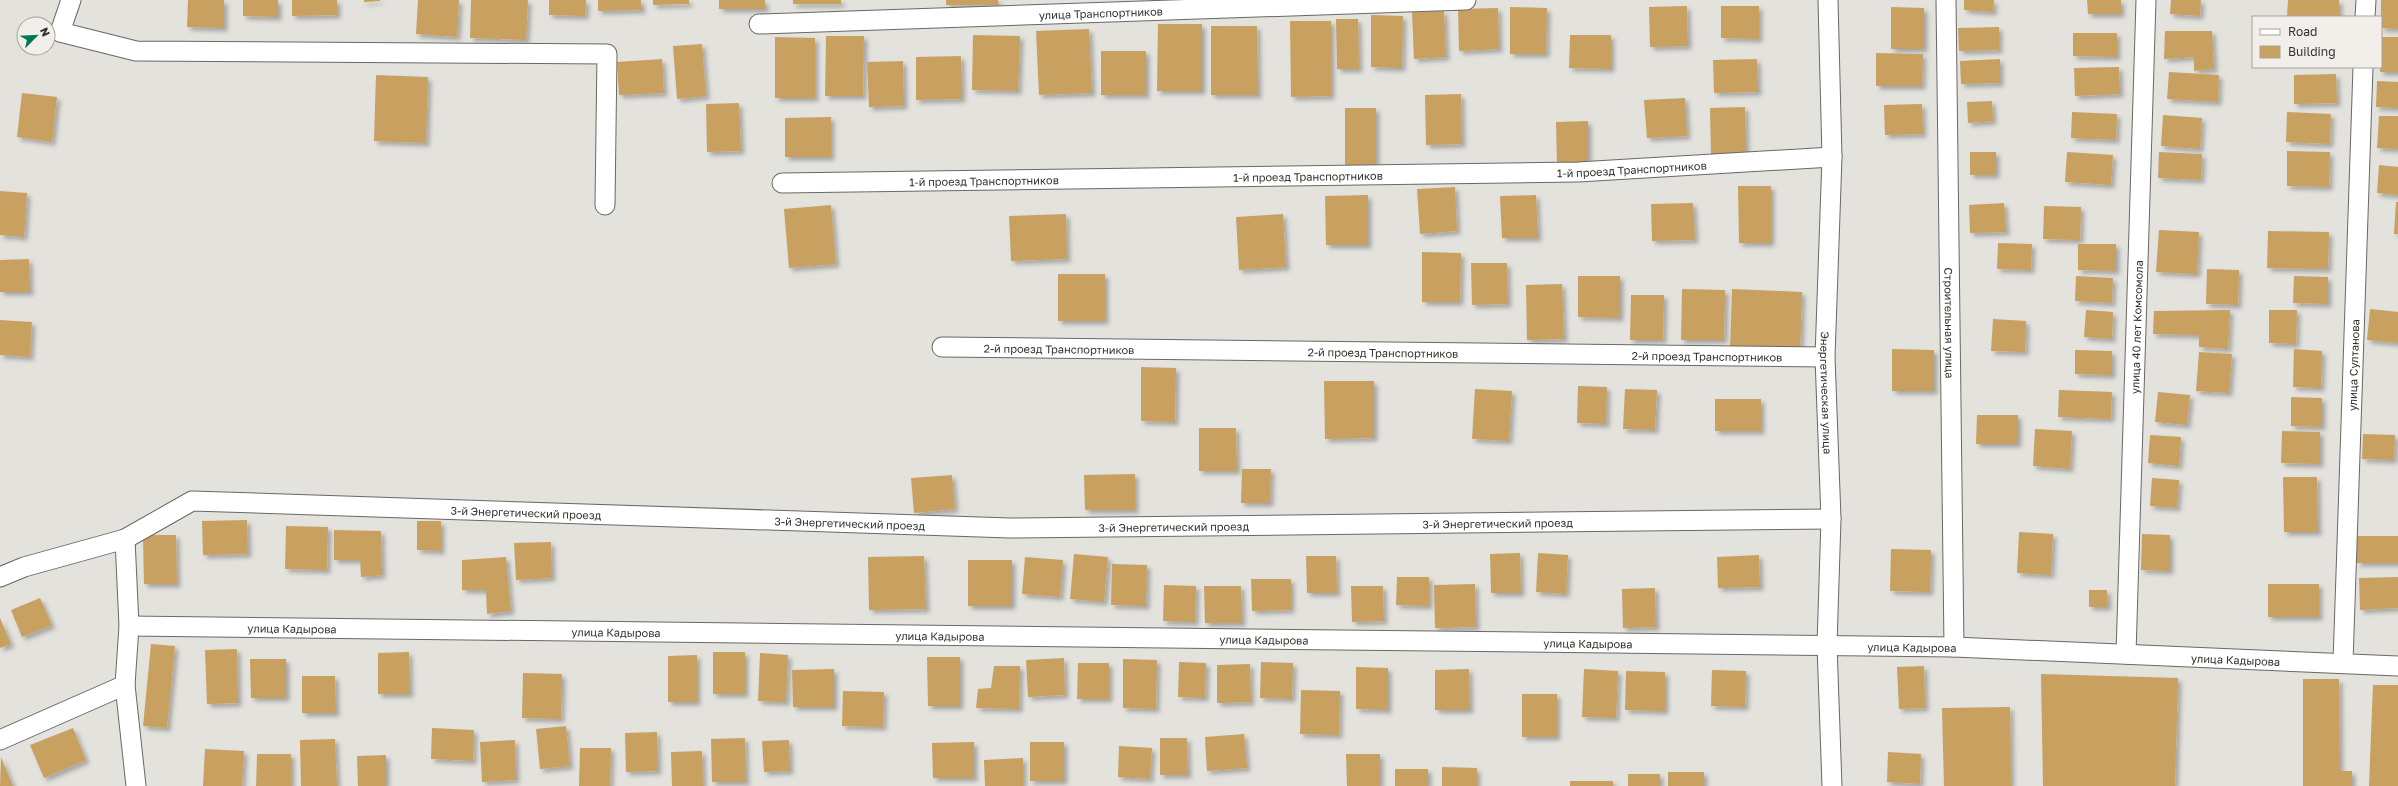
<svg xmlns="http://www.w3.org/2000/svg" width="2398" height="786" viewBox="0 0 2398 786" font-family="'Golos Text',sans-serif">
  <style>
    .building { fill: #c8a161; filter: url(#shadow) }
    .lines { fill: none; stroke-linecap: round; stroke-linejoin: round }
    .street-casing { stroke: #6a6864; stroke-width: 21 }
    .street { stroke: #fff; stroke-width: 19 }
    .labels { text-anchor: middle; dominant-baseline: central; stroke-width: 3; stroke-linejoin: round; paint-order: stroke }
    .street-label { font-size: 11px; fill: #32312f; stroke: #f2efea }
  </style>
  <defs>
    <filter id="shadow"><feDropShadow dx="3.5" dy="3.5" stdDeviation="2" flood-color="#0004"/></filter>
  </defs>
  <rect width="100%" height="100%" fill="#e4e2dd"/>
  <!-- building -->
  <g class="building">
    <polygon points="188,0 224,0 224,28 187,27"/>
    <polygon points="243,0 278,0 278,17 243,16"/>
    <polygon points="292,0 337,0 337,15 292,16"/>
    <polygon points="364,0 380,0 380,1 364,2"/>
    <polygon points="418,0 459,0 457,37 416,34"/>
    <polygon points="471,0 528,0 526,40 470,38"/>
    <polygon points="549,0 586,0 585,16 549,15"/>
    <polygon points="598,0 641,0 642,10 598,11"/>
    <polygon points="653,0 689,0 689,4 653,5"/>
    <rect x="719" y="0" width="46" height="9"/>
    <rect x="793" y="0" width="48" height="4"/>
    <polygon points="946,0 998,0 999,5 946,5"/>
    <polygon points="1964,0 1994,0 1993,12 1964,10"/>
    <polygon points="2087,0 2121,0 2121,14 2088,14"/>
    <polygon points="2171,0 2201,0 2200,16 2170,14"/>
    <polygon points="2288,0 2339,0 2339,17 2287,17"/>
    <polygon points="2381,0 2398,0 2398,29 2381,28"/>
    <polygon points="1687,6 1688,46 1650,47 1649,7"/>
    <polygon points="1721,6 1759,6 1759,39 1721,38"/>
    <polygon points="1510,7 1547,8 1546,54 1510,54"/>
    <polygon points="1891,7 1924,8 1924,49 1891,49"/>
    <polygon points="1498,8 1499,49 1459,51 1458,9"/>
    <polygon points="1444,11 1446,57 1414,59 1412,12"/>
    <polygon points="1371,15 1403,16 1402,68 1371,67"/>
    <polygon points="1336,19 1358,19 1359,69 1337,69"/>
    <polygon points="1290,21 1331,21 1331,96 1291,97"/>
    <polygon points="1158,24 1202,24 1202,91 1157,91"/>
    <polygon points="1211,26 1257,26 1258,95 1211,95"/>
    <polygon points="1999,27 1999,50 1959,51 1958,28"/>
    <polygon points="1089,29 1092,93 1039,95 1036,31"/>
    <polygon points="2165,31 2212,31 2214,69 2194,71 2194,57 2164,59"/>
    <polygon points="2073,33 2117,33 2117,57 2073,56"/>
    <polygon points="973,35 1020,36 1018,91 972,90"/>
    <polygon points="1570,35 1611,35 1611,69 1569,68"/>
    <polygon points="826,36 864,36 863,96 825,96"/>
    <polygon points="775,37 815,38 815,98 775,98"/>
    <polygon points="2381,37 2398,37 2398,72 2380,72"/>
    <polygon points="702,44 706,96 677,99 673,46"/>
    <rect x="1101" y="51" width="45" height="44"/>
    <polygon points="1876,53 1923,54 1922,86 1876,86"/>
    <polygon points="961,56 962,99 916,100 916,57"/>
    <polygon points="662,59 664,93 619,95 617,62"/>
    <polygon points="1757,59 1758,92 1714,93 1713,60"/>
    <polygon points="2000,59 2000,83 1961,84 1960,61"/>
    <polygon points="903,61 904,106 869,107 867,62"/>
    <polygon points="2119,67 2120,94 2075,96 2074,68"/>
    <polygon points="2169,72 2219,75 2218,102 2167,99"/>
    <polygon points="2336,74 2337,103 2294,104 2294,75"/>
    <polygon points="376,75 428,77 426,143 374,141"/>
    <polygon points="2377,81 2398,82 2398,108 2376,107"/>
    <polygon points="22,93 57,97 52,142 17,137"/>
    <polygon points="1461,94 1462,144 1426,145 1425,95"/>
    <polygon points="1685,98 1687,136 1647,138 1644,100"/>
    <polygon points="1992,101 1993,121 1968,123 1967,102"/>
    <polygon points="739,103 741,151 707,152 706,104"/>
    <polygon points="1922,104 1923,134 1885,135 1884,105"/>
    <polygon points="1745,107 1746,154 1711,155 1710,108"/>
    <rect x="1345" y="108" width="31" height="58"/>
    <polygon points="2072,112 2117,114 2116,140 2071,138"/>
    <polygon points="2287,112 2331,114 2330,144 2286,142"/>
    <polygon points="2163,115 2202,118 2200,149 2161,146"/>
    <polygon points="2379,116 2398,116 2398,149 2377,148"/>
    <polygon points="831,117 831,157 785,157 785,118"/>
    <polygon points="1588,121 1588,164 1557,164 1556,122"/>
    <polygon points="2287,151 2330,152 2329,187 2287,186"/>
    <rect x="1970" y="152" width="26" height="23"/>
    <polygon points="2067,152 2113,155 2111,185 2065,182"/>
    <polygon points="2159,152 2202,154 2201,180 2158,178"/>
    <polygon points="2379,165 2398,167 2398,195 2377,193"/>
    <polygon points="1738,186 1771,186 1771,243 1739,243"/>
    <polygon points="1455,187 1457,231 1420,234 1417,189"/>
    <polygon points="0,191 27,193 24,237 0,235"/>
    <polygon points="1368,195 1368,245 1326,245 1325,196"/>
    <polygon points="1536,195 1538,238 1502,238 1500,196"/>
    <polygon points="2396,202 2398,202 2398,234 2394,234"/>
    <polygon points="1693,203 1695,240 1652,241 1651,204"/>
    <polygon points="2004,203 2006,232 1970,233 1969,205"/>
    <polygon points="831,205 836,264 789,268 784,209"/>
    <polygon points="2044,206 2081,207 2080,240 2043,239"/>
    <polygon points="1066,214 1067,259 1011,261 1009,216"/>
    <polygon points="1283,214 1286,267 1239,270 1236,217"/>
    <polygon points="2159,230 2199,232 2197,274 2156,272"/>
    <polygon points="2268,231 2329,232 2328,269 2267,268"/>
    <polygon points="1998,243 2032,244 2031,270 1997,269"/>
    <polygon points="2078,244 2116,244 2116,271 2078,270"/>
    <polygon points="1422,252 1461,253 1460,302 1422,302"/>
    <polygon points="29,259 30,292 0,292 0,260"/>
    <polygon points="1471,263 1507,263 1508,304 1472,305"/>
    <polygon points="2207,269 2239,270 2238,305 2206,304"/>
    <rect x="1058" y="274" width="47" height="47"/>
    <polygon points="1578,276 1620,276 1620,318 1578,317"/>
    <polygon points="2076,276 2113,278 2112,303 2075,301"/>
    <polygon points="2294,276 2328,277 2328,304 2293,303"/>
    <polygon points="1562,284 1564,339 1527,340 1526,285"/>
    <polygon points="1682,289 1725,290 1724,340 1681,340"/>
    <polygon points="1732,289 1802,292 1800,352 1730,350"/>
    <polygon points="1631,295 1664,295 1663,340 1630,340"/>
    <polygon points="2370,309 2398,312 2398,343 2367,340"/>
    <polygon points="2086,310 2113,312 2112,339 2084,337"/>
    <polygon points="2230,310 2228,349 2199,347 2199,335 2153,334 2154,311"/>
    <polygon points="2269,310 2297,310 2296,344 2269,343"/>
    <polygon points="1993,319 2026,321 2025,352 1991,351"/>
    <polygon points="0,320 32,322 30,357 0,355"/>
    <polygon points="1892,349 1934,350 1934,391 1892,391"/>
    <polygon points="2294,349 2322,351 2321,388 2293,387"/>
    <polygon points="2075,350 2112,351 2112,375 2075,374"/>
    <polygon points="2199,352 2232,354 2229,393 2196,391"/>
    <polygon points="1141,367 1176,368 1175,422 1141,421"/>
    <polygon points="1324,381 1374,381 1374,438 1325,439"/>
    <polygon points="1578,386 1607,387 1606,424 1577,423"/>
    <polygon points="1475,389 1512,391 1509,441 1472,439"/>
    <polygon points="1625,389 1657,390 1655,430 1623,429"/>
    <polygon points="2059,390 2112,392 2111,419 2058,417"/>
    <polygon points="2158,392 2190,395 2187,425 2155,422"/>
    <polygon points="2291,397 2322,398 2322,427 2291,426"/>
    <rect x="1715" y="399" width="46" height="32"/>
    <polygon points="1977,415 2018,415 2018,444 1976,444"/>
    <polygon points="1199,428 1236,428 1237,471 1199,471"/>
    <polygon points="2035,429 2072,431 2070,469 2033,466"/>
    <polygon points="2282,431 2320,432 2320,464 2281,463"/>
    <polygon points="2363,434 2395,435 2394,460 2362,459"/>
    <polygon points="2150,435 2181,437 2179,466 2148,463"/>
    <polygon points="1242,469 1271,469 1270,503 1241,503"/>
    <polygon points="1135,474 1135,510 1085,510 1084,475"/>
    <polygon points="952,475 955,509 914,513 911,478"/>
    <polygon points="2283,477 2317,477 2318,532 2284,532"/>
    <polygon points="2152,478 2179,480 2177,508 2150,506"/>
    <polygon points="247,520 248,554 203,555 202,521"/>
    <polygon points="417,521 441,521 441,551 417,550"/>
    <polygon points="286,526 328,527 327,570 285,569"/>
    <polygon points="334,530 381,531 382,575 361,577 360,560 334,560"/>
    <polygon points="2019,532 2053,534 2051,575 2017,573"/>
    <polygon points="2142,534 2170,535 2170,571 2141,570"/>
    <polygon points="143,535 176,535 177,584 144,584"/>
    <rect x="2357" y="536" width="41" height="27"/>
    <polygon points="551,542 552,578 516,580 514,543"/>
    <polygon points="1891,549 1931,550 1930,592 1890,591"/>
    <polygon points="1520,553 1521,593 1491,593 1490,554"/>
    <polygon points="1538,553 1568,555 1566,594 1536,592"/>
    <polygon points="1074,554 1108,557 1104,602 1070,599"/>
    <polygon points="1759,555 1760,587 1718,588 1717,557"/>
    <polygon points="924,556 926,609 869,610 868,557"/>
    <polygon points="1306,556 1336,556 1337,593 1307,593"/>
    <polygon points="506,557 511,611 487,614 486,590 462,590 462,560"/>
    <polygon points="1025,557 1063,560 1060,597 1022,594"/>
    <rect x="968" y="560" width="44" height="46"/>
    <polygon points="1112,564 1147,565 1146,606 1111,605"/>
    <polygon points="1397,577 1429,577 1429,606 1396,605"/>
    <polygon points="2398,577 2398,608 2360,610 2359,578"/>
    <polygon points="1251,579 1291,579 1291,610 1252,611"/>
    <polygon points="1475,584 1476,627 1435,628 1434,585"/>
    <rect x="2268" y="584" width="51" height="33"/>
    <polygon points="1164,585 1196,586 1195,622 1163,621"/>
    <polygon points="1204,586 1241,586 1242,623 1205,623"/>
    <polygon points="1351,586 1383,586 1384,621 1352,622"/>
    <polygon points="1655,588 1656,627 1623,628 1622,589"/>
    <polygon points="2089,590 2107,590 2108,607 2089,607"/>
    <polygon points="40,598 52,625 22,637 11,610"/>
    <polygon points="0,618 11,644 0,648"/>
    <polygon points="151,644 175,646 167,728 143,726"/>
    <polygon points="237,649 238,703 207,704 205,650"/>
    <polygon points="409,652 410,694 378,694 378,653"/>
    <rect x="713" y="652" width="32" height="42"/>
    <polygon points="760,653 788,655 786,702 758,701"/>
    <polygon points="697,655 697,702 668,702 668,656"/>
    <polygon points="927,657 960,657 960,706 928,706"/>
    <polygon points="1064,658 1065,695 1028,697 1026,660"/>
    <polygon points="250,659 286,659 286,698 251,698"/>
    <polygon points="1123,659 1157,660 1156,709 1123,708"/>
    <polygon points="1179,662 1206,663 1205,698 1178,697"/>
    <polygon points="1261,662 1293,663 1292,699 1260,698"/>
    <polygon points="1078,663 1109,663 1109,699 1077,699"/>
    <polygon points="1250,664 1251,702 1217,703 1217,665"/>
    <polygon points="994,666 1020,666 1019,709 976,708 978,689 991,688"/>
    <polygon points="1924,666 1925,708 1899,709 1897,667"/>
    <polygon points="1356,667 1388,668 1388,710 1356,709"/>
    <polygon points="834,669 834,707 793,707 792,670"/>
    <polygon points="1469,669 1470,710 1435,710 1435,670"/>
    <polygon points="1584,669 1618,671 1616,718 1582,717"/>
    <polygon points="1712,670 1746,671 1745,707 1711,706"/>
    <polygon points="1626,671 1665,672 1665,711 1625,710"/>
    <polygon points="523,673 562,674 561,719 522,718"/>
    <polygon points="2041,674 2178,678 2175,786 2043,786"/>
    <polygon points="302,676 335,676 336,713 302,713"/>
    <polygon points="2303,679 2339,679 2340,771 2352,771 2352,786 2303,786"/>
    <polygon points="2373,685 2398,685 2398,786 2369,786"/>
    <polygon points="1301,690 1340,691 1339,735 1300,734"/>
    <polygon points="843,691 884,692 883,727 842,726"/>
    <rect x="1522" y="694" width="35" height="43"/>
    <polygon points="2010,707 2011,786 1944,786 1942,708"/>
    <polygon points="566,726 570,766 540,769 536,729"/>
    <polygon points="73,728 86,760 44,778 30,745"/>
    <polygon points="432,728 474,730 473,761 431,759"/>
    <polygon points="657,732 658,771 626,772 625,733"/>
    <polygon points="1244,734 1247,768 1207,771 1205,737"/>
    <polygon points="745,738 746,782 712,782 711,739"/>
    <polygon points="1160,738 1187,738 1188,775 1160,775"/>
    <polygon points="335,739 337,786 301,786 300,740"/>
    <polygon points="515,740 516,780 482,782 480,742"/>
    <polygon points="789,740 790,771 764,772 762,741"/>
    <polygon points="974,742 974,778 933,778 932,743"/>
    <rect x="1030" y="742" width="34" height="39"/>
    <polygon points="1119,746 1152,748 1150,779 1118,777"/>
    <polygon points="580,748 611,748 610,786 579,786"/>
    <polygon points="205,749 244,751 242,786 203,786"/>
    <polygon points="702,751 703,786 672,786 671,752"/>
    <polygon points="1888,752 1921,754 1920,784 1887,782"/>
    <polygon points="257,754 291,754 291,786 256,786"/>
    <polygon points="1346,754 1380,754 1380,786 1347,786"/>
    <polygon points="386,755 386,786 358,786 357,756"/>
    <polygon points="1,757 13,786 0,786"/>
    <polygon points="1023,758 1023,786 985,786 984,760"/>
    <polygon points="1442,767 1477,768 1477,786 1442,786"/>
    <rect x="1395" y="769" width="33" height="17"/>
    <rect x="1668" y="772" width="36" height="14"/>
    <rect x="1628" y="774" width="32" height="12"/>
    <rect x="1570" y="781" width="43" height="5"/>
  </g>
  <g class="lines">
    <!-- street casing -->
    <g class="street-casing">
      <g id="street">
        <polyline points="71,0 60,32 136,51 607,54 605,205"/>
        <path id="s1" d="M1828,0L1832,157L1825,357L1831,519L1827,645L1832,786"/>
        <path id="s2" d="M1946,0L1954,647"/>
        <polyline points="2365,17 2366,0"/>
        <path id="s3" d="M759,24L1466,0"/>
        <path id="s4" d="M782,183L1578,172L1832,157"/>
        <path id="s5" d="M942,347L1825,357"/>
        <polyline points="0,577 24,567 125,539"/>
        <path id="s6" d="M129,626L1954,647L2398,666"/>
        <path id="s7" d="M2126,654L2146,0"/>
        <path id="s8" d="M2343,663L2363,67"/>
        <polyline points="0,740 125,685"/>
        <path id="s9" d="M136,786L125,685L129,626L125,539L192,501L1010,528L1831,519"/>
      </g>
    </g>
    <!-- street -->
    <use href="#street" class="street"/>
  </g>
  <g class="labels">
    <!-- street labels -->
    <g class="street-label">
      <text stroke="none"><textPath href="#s3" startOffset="342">улица Транспортников</textPath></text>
      <text stroke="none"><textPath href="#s4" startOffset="850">1-й проезд Транспортников</textPath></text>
      <text stroke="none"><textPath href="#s4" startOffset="526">1-й проезд Транспортников</textPath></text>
      <text stroke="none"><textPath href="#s4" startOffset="202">1-й проезд Транспортников</textPath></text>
      <text stroke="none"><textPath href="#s2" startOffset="323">Строительная улица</textPath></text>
      <text stroke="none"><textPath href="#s7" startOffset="327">улица 40 лет Комсомола</textPath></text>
      <text stroke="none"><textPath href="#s5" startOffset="117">2-й проезд Транспортников</textPath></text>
      <text stroke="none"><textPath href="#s5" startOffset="441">2-й проезд Транспортников</textPath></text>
      <text stroke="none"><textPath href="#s5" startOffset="765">2-й проезд Транспортников</textPath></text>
      <text stroke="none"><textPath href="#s8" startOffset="298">улица Султанова</textPath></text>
      <text stroke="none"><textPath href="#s1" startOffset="393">Энергетическая улица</textPath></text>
      <text stroke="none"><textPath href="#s9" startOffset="659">3-й Энергетический проезд</textPath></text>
      <text stroke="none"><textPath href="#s9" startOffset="983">3-й Энергетический проезд</textPath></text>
      <text stroke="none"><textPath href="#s9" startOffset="1631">3-й Энергетический проезд</textPath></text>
      <text stroke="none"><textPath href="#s9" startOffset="1307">3-й Энергетический проезд</textPath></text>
      <text stroke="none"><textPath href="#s6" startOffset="163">улица Кадырова</textPath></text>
      <text stroke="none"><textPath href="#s6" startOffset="487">улица Кадырова</textPath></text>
      <text stroke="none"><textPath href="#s6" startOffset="811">улица Кадырова</textPath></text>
      <text stroke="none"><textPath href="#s6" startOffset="1135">улица Кадырова</textPath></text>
      <text stroke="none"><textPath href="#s6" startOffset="1459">улица Кадырова</textPath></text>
      <text stroke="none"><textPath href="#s6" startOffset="1783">улица Кадырова</textPath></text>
      <text stroke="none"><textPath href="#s6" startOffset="2107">улица Кадырова</textPath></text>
    </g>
  </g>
  <!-- legend -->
  <rect x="2252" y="16" width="130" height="52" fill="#f2efea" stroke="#a5a39f"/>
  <rect x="2260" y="29" width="20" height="6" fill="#ffffff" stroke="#a5a39f"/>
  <text x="2288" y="36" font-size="12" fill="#32312f">Road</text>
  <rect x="2260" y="46" width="20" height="12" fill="#c8a161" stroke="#a5a39f"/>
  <text x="2288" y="56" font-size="12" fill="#32312f">Building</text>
  <!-- north arrow -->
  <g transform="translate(36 36) rotate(66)"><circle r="19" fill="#f2efea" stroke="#a5a39f"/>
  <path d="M0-3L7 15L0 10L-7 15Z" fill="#007855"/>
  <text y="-6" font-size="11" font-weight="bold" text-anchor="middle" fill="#32312f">N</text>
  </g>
</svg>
